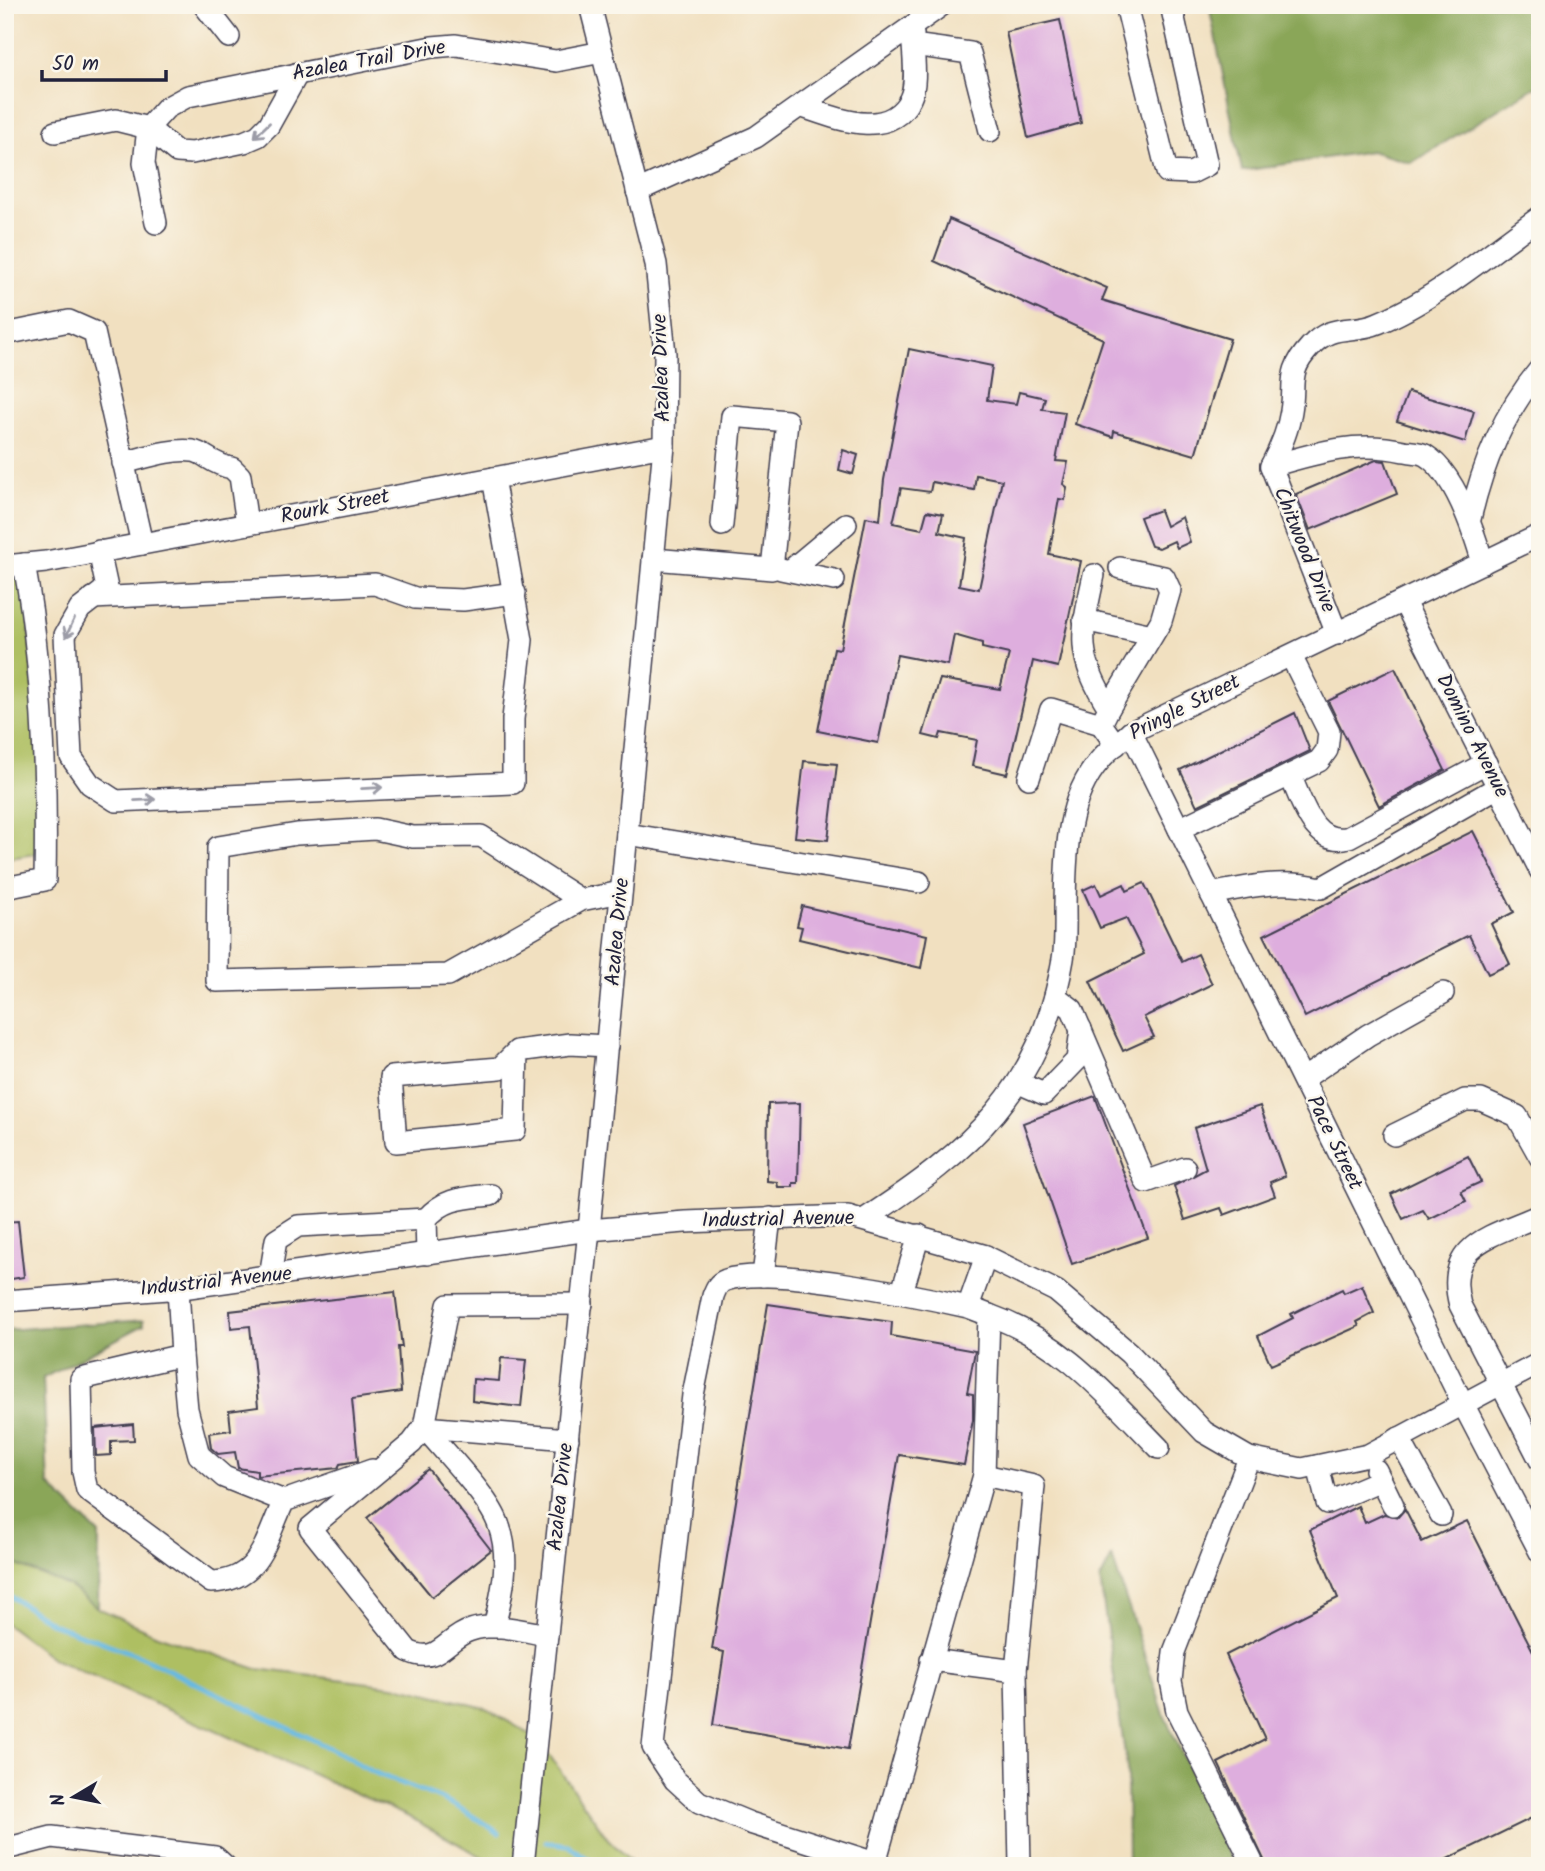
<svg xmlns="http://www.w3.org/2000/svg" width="1545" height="1871" viewBox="0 0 1545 1871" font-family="Kalam,sans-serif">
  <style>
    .green { fill: #aebf62; stroke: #68704e; stroke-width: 2 }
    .forest { fill: #8aa658; stroke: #56644a; stroke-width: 2 }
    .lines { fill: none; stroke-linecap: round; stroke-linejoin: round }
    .stream { stroke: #66b9e2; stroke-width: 5 }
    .building { fill: #deaede; fill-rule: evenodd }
    .minor-casing { stroke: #413e4f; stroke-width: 24 }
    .minor { stroke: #fff; stroke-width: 21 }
    .oneway { stroke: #9c9ca7 }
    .labels { text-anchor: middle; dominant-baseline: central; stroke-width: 5; stroke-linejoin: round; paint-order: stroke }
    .street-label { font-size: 21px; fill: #22223b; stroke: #fbf7ec }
  </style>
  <rect width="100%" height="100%" fill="#fbf7ec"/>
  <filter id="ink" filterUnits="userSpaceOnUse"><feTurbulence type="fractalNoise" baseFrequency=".0143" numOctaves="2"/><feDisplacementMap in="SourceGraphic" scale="14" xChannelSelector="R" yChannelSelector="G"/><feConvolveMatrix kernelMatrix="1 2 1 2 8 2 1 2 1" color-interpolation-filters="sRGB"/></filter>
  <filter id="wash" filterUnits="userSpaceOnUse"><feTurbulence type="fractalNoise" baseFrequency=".00686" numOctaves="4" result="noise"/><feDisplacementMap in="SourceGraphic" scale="28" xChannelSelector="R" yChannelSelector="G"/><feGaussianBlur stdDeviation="1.57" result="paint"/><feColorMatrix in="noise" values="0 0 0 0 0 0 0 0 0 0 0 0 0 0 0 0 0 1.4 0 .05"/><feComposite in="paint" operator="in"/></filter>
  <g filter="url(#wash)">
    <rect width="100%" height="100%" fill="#f1e0c0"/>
    <!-- green -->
    <g class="green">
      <polygon points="24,564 46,852 5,859 5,566"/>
      <polygon points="5,1560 69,1586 98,1608 157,1635 257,1669 401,1687 485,1708 538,1739 608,1839 636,1866 491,1866 488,1860 407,1816 53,1659 5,1623"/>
    </g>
    <!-- forest -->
    <g class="forest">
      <polygon points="1209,5 1540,5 1540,84 1411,163 1371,151 1242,171"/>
      <polygon points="144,1320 144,1325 43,1378 48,1484 99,1534 98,1608 69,1586 5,1560 5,1330"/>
      <polygon points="1112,1557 1165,1717 1234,1866 1128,1866 1127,1768 1100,1580"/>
    </g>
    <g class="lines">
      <!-- stream -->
      <g class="stream">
        <path d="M5,1593L53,1624L140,1656L352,1759C365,1773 420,1789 442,1799C462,1808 480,1821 499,1833"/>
        <polyline points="546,1842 568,1845 598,1866"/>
      </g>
    </g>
    <g id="blocks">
      <!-- building -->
      <g class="building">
        <polygon points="1060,20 1081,123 1028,138 1006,32"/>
        <polygon points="949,219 1107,288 1102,300 1230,339 1195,455 1114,431 1113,437 1075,424 1103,339 934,261"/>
        <path d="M909,349L992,366L987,400L1016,404L1019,392L1045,398L1042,409L1065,412L1056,461L1068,462L1063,484L1067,487L1065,500L1059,499L1049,554L1081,561L1058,667L1033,661L1007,774L972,766L977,740L941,733L939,739L923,735L940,679L1000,689L1009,654L982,648V643L954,635L948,665L897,655L878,743L818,731L834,648L840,649L866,517L880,520L884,480ZM976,475L1002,480L979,589L959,585L966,538L939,532L943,514L927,511L922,529L893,523L901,488L930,492L932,482L974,490Z"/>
        <polygon points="1408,392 1474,411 1465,442 1397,421"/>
        <polygon points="843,450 858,455 853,474 839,470"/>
        <polygon points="1376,460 1385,461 1397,494 1310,530 1296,494"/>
        <polygon points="1160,510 1166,526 1182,517 1190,542 1177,548 1174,541 1159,548 1151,546 1140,517"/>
        <polygon points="1395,668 1445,770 1379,806 1328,701"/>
        <polygon points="1295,713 1310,751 1197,806 1180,770"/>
        <polygon points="804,761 837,764 828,840 795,837"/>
        <polygon points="1473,831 1514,912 1491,924 1510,964 1488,974 1469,935 1305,1017 1264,935"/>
        <polygon points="1144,883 1182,962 1198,954 1212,984 1144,1017 1154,1037 1123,1051 1090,981 1144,954 1126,918 1100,928 1083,890 1096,884 1101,895 1124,884 1127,891"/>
        <polygon points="802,906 927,935 921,968 799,939 802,927 797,926"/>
        <polygon points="1095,1096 1148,1238 1072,1264 1023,1123"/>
        <polygon points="800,1103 798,1183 793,1183 793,1187 778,1187 777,1182 767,1181 768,1104"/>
        <polygon points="1260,1106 1285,1176 1270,1182 1275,1196 1224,1215 1221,1208 1185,1220 1174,1186 1206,1169 1194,1128"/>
        <polygon points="1468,1156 1481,1182 1461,1191 1466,1201 1429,1219 1423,1210 1403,1219 1391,1194"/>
        <polygon points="18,1221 24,1277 5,1280 5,1222"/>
        <polygon points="1362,1285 1374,1313 1357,1322 1359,1326 1271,1365 1258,1336 1293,1318 1291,1314 1342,1289 1344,1293"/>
        <polygon points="395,1292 402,1347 398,1347 401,1392 352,1399 358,1461 340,1464 338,1468 257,1476 257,1471 238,1468 235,1452 218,1454 211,1448 209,1433 231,1430 229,1411 258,1407 250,1326 231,1328 230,1311"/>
        <polygon points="768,1304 892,1322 891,1336 975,1351 967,1393 973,1394 973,1420 964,1465 899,1455 848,1749 713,1725 724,1652 712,1649"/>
        <polygon points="501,1358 526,1360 521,1407 472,1401 473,1379 499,1381"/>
        <polygon points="133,1424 134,1440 111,1441 111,1455 96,1456 95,1428"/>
        <polygon points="428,1469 491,1550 432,1597 367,1518"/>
        <polygon points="1358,1506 1365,1523 1384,1514 1398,1517 1405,1509 1422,1542 1467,1521 1540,1665 1540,1814 1433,1866 1267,1866 1218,1763 1265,1739 1226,1655 1338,1598 1310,1530"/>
      </g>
    </g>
  </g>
  <g filter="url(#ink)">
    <use href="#blocks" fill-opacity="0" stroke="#413e4f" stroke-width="2"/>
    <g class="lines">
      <!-- minor casing -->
      <g class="minor-casing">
        <g id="minor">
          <polyline points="204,5 229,37"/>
          <polyline points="1126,5 1167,172 1191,173 1207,165 1171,5"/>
          <polyline points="913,34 913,45 970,53 990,131"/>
          <path d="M803,107C836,118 889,141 910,99C917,85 914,61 913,45"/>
          <polyline points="148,128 166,108 188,96 432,47 456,45 556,61 602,52"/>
          <polyline points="148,128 144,163 156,223"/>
          <polyline points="55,132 116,120 148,128 177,152 192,153 244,142 258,136 269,125 298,73"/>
          <polyline points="637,191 756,137 942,5"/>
          <polyline points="5,334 69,321 94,332 142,544"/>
          <path d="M123,463C144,458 171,448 193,451C205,453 213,465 232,468L240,476L247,524"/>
          <polyline points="1271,466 1337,634"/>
          <path d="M1470,519C1483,463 1503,414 1540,369"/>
          <polyline points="99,551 107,588 80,609 65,635 71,757 90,784 116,801 513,783 513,719 522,640 493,478"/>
          <polyline points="653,559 772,569 787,421 732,416 722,525"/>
          <path d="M1483,563C1474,532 1455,473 1425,455C1419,452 1410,452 1404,451C1357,440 1315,453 1271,466C1280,449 1288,431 1291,411C1296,382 1286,373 1310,347C1332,322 1353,334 1378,323C1432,302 1492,251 1540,217"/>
          <polyline points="5,566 46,562 664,446"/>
          <polyline points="781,569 834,580"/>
          <polyline points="792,569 846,524"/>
          <path d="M1094,575C1081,635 1075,654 1109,708L1101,724L1116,745"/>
          <polyline points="93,598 375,584 415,598 463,600 515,593"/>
          <polyline points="1404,602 1540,870"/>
          <polyline points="1084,620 1152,635"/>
          <polyline points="1109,708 1161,621 1170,590 1164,577 1120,568"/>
          <polyline points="1131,732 1462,1402 1540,1552"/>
          <path d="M1290,775C1302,801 1313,847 1349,837L1486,763"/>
          <polyline points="1029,778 1051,709 1101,724"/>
          <polyline points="1179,829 1319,761 1327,750 1329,732 1291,656"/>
          <polyline points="627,834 919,882"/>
          <path d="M5,888L45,880C47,775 43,667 24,564"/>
          <path d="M1211,894C1250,886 1281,879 1321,888L1498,787"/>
          <polyline points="581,900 481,836 413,837 375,829 297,834 218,847 217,981 448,975 581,900 621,892"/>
          <polyline points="1055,996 1072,1009 1146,1182 1185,1168"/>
          <polyline points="517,1051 515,1130 396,1142 391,1077 500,1068 517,1051 570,1044 607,1046"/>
          <polyline points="1303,1079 1368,1035 1443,993"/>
          <polyline points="1019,1083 1044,1094 1077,1060 1081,1029"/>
          <polyline points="1394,1135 1465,1100 1481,1100 1517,1116 1540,1157"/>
          <path d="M1540,1215C1494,1236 1443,1243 1460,1305L1540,1460"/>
          <path d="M865,1219C971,1150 1041,1090 1063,959C1066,943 1065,924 1065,906C1066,857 1065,800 1100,760C1108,749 1121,741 1131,732L1540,535"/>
          <path d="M427,1254L426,1219C444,1198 463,1198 491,1195"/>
          <polyline points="270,1276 276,1240 298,1226 426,1219"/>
          <polyline points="763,1276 770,1218"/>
          <path d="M178,1288L182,1355L81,1379L83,1472L87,1490L211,1582C261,1581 265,1540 284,1501L372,1470"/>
          <polyline points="902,1292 919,1235"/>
          <polyline points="5,1301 182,1288 589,1230 685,1222 848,1216 983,1255 1056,1291 1129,1353 1204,1432 1249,1458 1302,1469 1368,1455 1540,1363"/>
          <path d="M968,1307L989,1315L984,1475L875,1863L750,1823L699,1802L675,1780L653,1747L693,1395L713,1296C716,1288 718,1283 726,1280C769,1265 919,1296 968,1307L986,1256"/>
          <path d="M989,1315C1062,1341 1106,1394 1159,1448"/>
          <polyline points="182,1355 187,1409 199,1455 224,1477 284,1501"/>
          <polyline points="1399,1438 1441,1515"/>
          <polyline points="568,1439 424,1427 448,1305 582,1304"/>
          <polyline points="1249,1458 1174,1652 1171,1681 1177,1711 1254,1866"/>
          <polyline points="1318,1466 1327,1503 1381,1480"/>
          <polyline points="1376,1470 1393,1505"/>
          <polyline points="984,1475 1034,1486 1016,1671"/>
          <path d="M494,1627C502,1594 511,1559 499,1526C490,1497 444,1452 424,1427L412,1443L310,1528L408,1651C439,1666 445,1638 471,1630C495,1622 523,1631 547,1635"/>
          <polyline points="931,1660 1016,1671 1020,1866"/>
          <polyline points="5,1849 52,1837 215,1857 225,1866"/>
          <polyline points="523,1866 589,1230 664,446 665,354 656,264 590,5"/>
        </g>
      </g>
      <!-- minor -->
      <use href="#minor" class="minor"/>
    </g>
    <!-- one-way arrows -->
    <defs><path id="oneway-shaft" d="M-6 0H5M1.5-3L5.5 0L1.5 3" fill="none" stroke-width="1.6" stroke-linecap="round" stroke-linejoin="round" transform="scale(1.75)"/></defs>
    <g class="oneway">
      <use href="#oneway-shaft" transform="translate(262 130) rotate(136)"/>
      <use href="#oneway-shaft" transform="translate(70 628) rotate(115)"/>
      <use href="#oneway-shaft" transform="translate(372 788) rotate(-3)"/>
      <use href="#oneway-shaft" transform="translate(145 800) rotate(-3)"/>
    </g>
  </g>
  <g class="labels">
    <!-- street labels -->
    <g class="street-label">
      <text transform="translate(369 61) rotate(-10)">Azalea Trail Drive</text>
      <text transform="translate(662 368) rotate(-92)">Azalea Drive</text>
      <text transform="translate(335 507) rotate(-11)">Rourk Street</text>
      <text transform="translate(1304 550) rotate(68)">Chitwood Drive</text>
      <text transform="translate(1185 708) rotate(-27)">Pringle Street</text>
      <text transform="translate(1472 736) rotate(63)">Domino Avenue</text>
      <text transform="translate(618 932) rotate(-85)">Azalea Drive</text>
      <text transform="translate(1334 1143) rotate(64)">Pace Street</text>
      <text transform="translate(778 1220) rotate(-1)">Industrial Avenue</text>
      <text transform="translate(216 1282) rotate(-6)">Industrial Avenue</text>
      <text transform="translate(561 1497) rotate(-84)">Azalea Drive</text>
    </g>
  </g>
  <!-- margin -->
  <rect width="1545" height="1871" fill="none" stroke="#fbf7ec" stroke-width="28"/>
  <!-- north arrow -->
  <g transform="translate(74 1797) rotate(260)" stroke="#fbf7ec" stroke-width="5" paint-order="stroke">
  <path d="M0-5L12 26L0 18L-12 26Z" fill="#22223b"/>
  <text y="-10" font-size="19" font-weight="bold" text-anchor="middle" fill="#22223b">N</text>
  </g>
  <!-- scale -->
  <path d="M42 70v10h124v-10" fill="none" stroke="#22223b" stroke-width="3.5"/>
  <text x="52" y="70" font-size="21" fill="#22223b" stroke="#fbf7ec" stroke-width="5" paint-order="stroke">50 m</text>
</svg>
